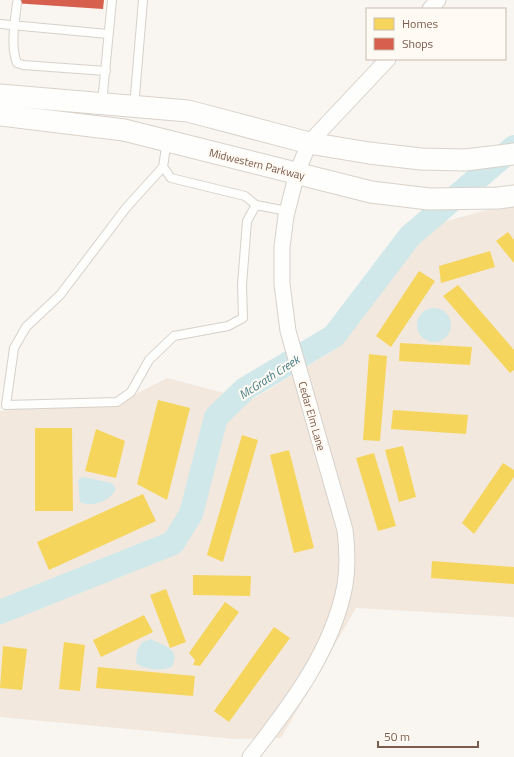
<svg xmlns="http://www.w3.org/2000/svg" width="514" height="757" viewBox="0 0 514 757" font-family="'Titillium Web',sans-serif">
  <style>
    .residential { fill: #f2e8de }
    .water { fill: #d0e8ea }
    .homes { fill: #f6d55c }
    .shops { fill: #d6604d }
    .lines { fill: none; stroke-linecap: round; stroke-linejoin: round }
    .river { stroke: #d0e8ea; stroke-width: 24 }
    .lane-casing { stroke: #d7d1cb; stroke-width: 10 }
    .street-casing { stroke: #d7d1cb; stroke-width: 17 }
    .secondary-casing { stroke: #d9d2cb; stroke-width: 23 }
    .lane { stroke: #fefefd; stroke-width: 8 }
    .street { stroke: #fefefd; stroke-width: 15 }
    .secondary { stroke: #fefefd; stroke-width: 21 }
    .labels { text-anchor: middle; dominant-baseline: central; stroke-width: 4; stroke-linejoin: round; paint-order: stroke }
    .street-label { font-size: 11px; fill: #7a5c4d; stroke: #fffaf3 }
    .water-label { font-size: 12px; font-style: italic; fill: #437c86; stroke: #fffaf3 }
  </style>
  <rect width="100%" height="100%" fill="#f9f5f0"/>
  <!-- residential -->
  <polygon class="residential" points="514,203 514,617 356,608 281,738 235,739 0,717 0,411 128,398 167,378 251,400 339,347 420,228"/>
  <!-- water -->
  <g class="water">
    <circle cx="434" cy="325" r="17"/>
    <path d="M83,477L112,483L116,489C110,501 92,508 80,502L78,480Z"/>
    <path d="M151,639C164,647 181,647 172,667C162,671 145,670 136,663L137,651L142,642Z"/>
  </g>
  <!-- homes -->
  <g class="homes">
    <polygon points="508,232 514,240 514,263 496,241"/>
    <polygon points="490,251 495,267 441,283 439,266"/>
    <polygon points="419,271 435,281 391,347 376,336"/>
    <polygon points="458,285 514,350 514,370 510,373 443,296"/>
    <polygon points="400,343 472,347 470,365 399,361"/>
    <polygon points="369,354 387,356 380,441 363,440"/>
    <polygon points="158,400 190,408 167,500 137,484"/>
    <polygon points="393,410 468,415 466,434 391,429"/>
    <polygon points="35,428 72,428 73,511 35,511"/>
    <polygon points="96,429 125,441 116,478 85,471"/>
    <polygon points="242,435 258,440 223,562 207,555"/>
    <polygon points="403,446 416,497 399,502 385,450"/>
    <polygon points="289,450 314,548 294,553 270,455"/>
    <polygon points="374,453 396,526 378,531 356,458"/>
    <polygon points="503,463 514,470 514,477 474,534 462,523"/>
    <polygon points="143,494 156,521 49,570 37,542"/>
    <polygon points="432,561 514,567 514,584 431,578"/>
    <polygon points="193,575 251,576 250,596 193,595"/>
    <polygon points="166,589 186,642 170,648 150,595"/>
    <polygon points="225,602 239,612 200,666 193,665 195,660 189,653"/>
    <polygon points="144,615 153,632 101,657 93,640"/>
    <polygon points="274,627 290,638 229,722 214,711"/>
    <polygon points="64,642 85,645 80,691 59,689"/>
    <polygon points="3,646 27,649 22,690 0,688"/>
    <polygon points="98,667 195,676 193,696 96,688"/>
  </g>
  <!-- shops -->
  <polygon class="shops" points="14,0 104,0 103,9 13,3"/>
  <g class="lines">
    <!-- river -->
    <polyline class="river" points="0,612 173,543 191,514 216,417 245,389 334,336 410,236 514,147"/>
    <!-- lane casing -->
    <g class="lane-casing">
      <g id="lane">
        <path d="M17,3C15,21 10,46 17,63L23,65L106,71"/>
        <polyline points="0,24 108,34"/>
        <polyline points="102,103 112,0"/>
        <polyline points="134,107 143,0"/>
        <polyline points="167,141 163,167 171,178 245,196 256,205"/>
        <polyline points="163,167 126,208 60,295 26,327 14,348 6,405 117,402 131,392 149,360 174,336 228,326 243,318 242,285 247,221 256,205 287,211"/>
      </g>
    </g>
    <!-- street casing -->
    <g class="street-casing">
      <g id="street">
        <polyline points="430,9 438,0"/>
        <path d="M250,757C290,706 333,650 345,585C348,567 347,547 345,530L288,331L282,284V247L286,216L297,173L309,143L388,59"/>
      </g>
    </g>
    <!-- secondary casing -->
    <g class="secondary-casing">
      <g id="secondary">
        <polyline points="0,95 188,111 309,143 369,153 421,159 465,160 514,154"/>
        <polyline points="0,115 124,130 371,192 429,199 498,198 514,196"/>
      </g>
    </g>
    <!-- lane -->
    <use href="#lane" class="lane"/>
    <!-- street -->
    <use href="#street" class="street"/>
    <!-- secondary -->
    <use href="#secondary" class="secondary"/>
  </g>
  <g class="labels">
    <!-- street labels -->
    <g class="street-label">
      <text transform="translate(257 164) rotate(14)">Midwestern Parkway</text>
      <text transform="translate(312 416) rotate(74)">Cedar Elm Lane</text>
    </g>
    <!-- water labels -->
    <g class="water-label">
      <text transform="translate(269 377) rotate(-33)">McGrath Creek</text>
    </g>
  </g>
  <!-- legend -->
  <rect x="366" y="8" width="140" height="52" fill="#fffaf3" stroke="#cabbb1"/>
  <rect x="374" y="18" width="20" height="12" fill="#f6d55c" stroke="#cabbb1"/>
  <text x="402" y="28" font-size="12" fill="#7a5c4d">Homes</text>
  <rect x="374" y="38" width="20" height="12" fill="#d6604d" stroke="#cabbb1"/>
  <text x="402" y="48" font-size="12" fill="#7a5c4d">Shops</text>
  <!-- scale -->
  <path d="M378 741v6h100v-6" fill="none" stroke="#7a5c4d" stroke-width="2"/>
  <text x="384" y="741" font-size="12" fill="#7a5c4d" stroke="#fffaf3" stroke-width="3" paint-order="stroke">50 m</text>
</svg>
